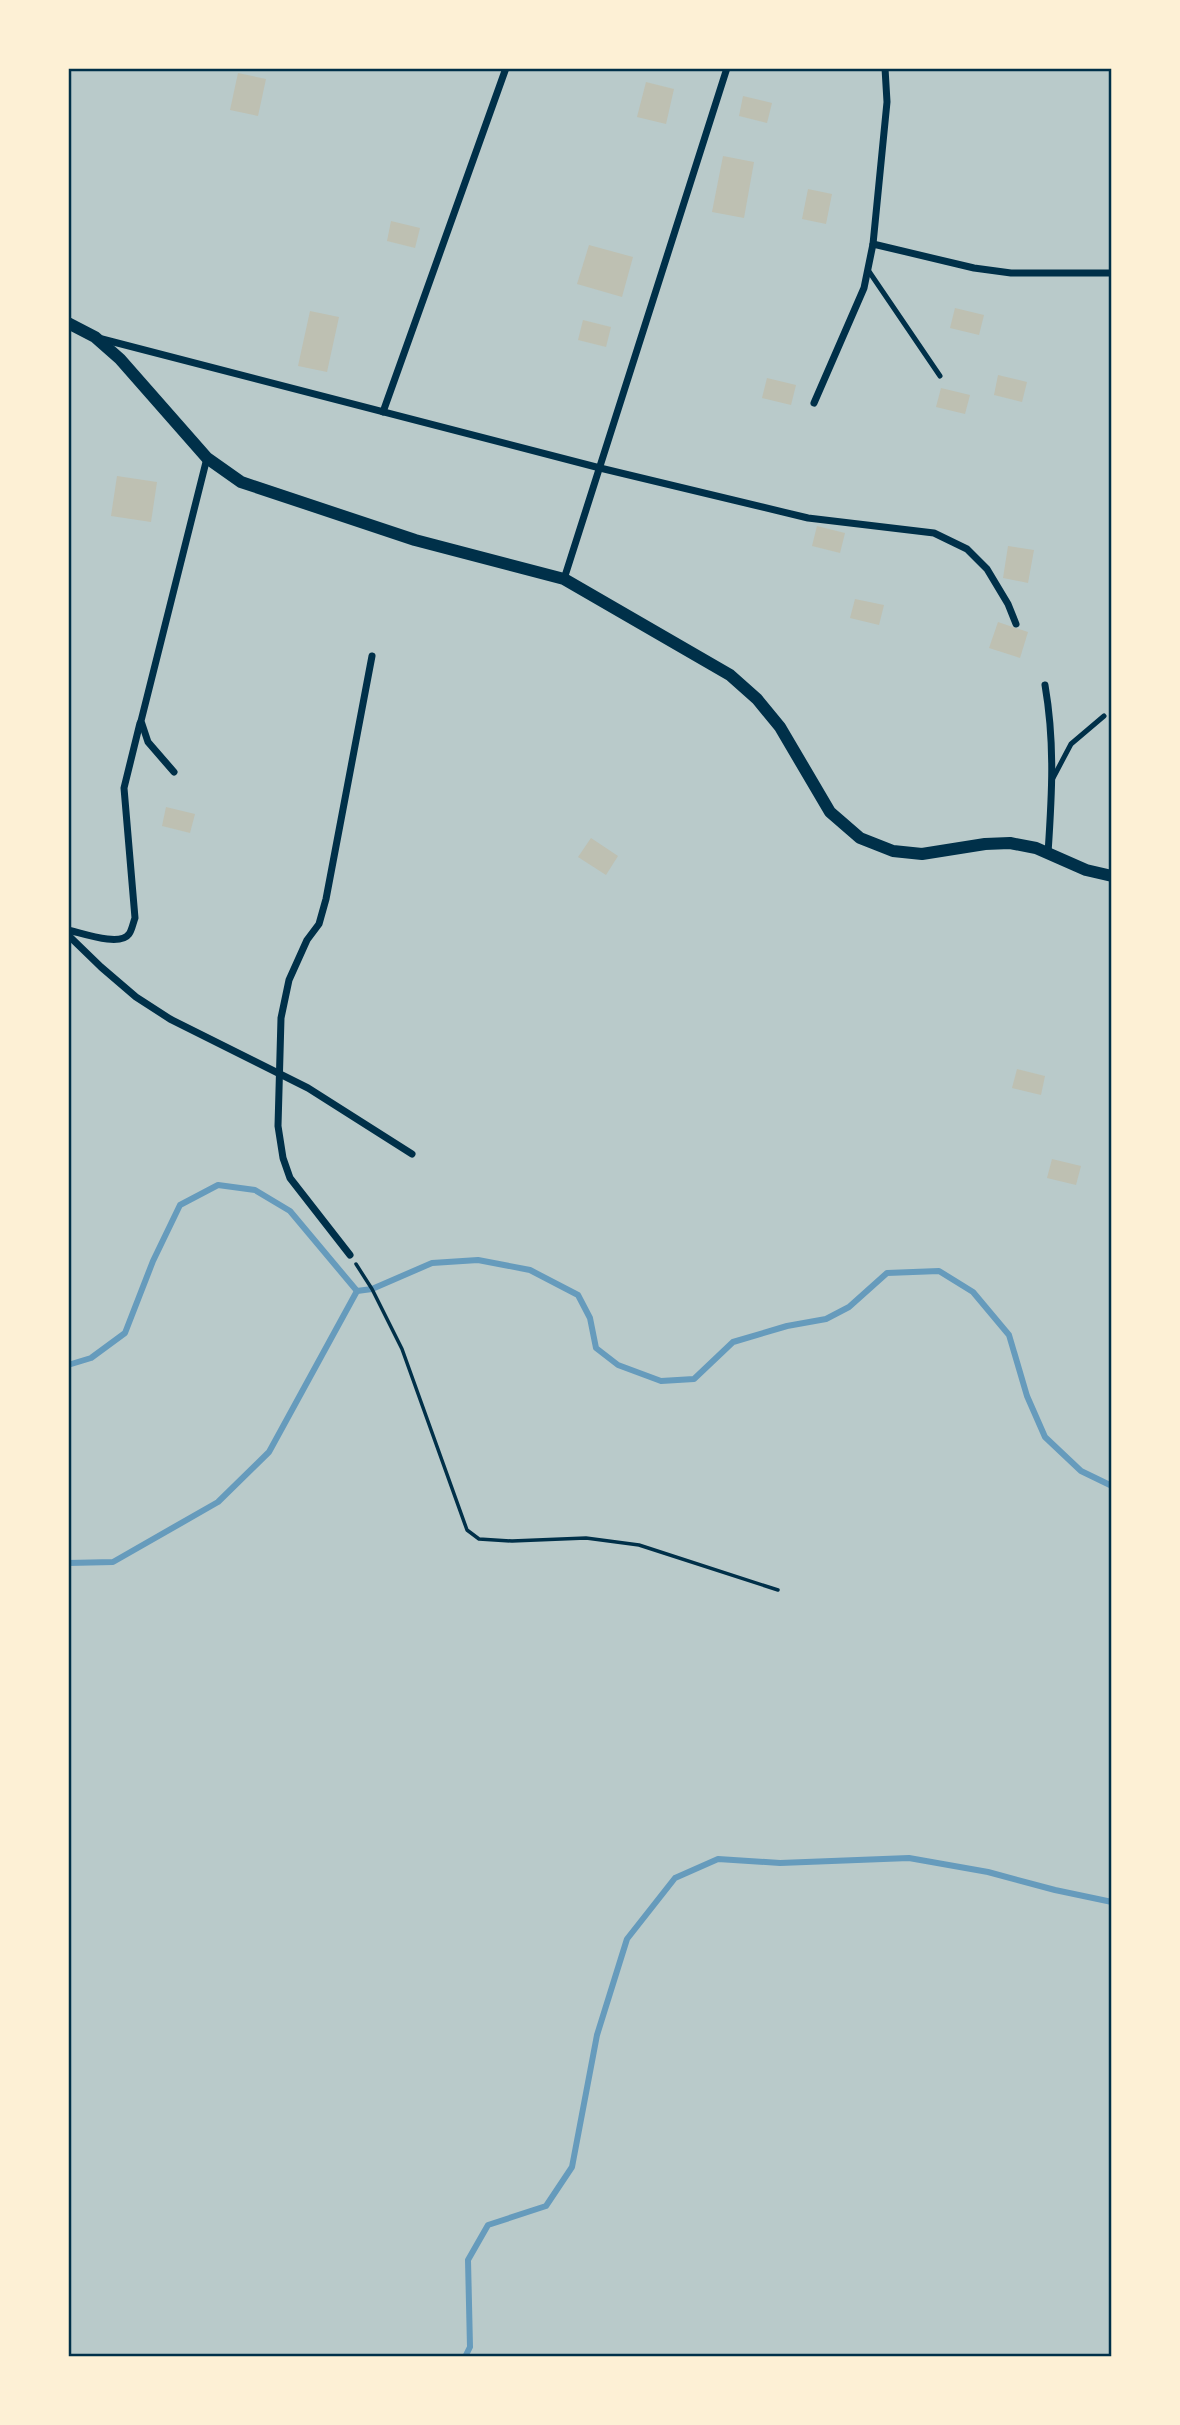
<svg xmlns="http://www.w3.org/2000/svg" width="1180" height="2425" viewBox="0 0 1180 2425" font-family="'Space Grotesk',sans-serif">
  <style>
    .green { fill: #b9caca }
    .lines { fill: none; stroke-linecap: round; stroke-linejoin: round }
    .stream { stroke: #669bbc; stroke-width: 6 }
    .building { fill: #bec0b2 }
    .path { stroke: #003049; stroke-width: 3.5 }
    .service { stroke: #003049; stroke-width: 5 }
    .minor { stroke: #003049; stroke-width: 7 }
    .tertiary { stroke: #003049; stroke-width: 12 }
    .neatline { fill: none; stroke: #003049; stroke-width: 2.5 }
  </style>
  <rect width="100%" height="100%" fill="#fdf0d5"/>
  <!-- green -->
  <rect class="green" x="68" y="68" width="1044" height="2289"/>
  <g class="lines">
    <!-- stream -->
    <g class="stream">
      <polyline points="357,1291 372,1289 432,1263 478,1260 530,1270 578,1295 590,1318 596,1348 618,1365 661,1381 694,1379 733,1342 787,1326 826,1319 849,1307 887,1273 939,1271 973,1292 1009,1335 1027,1396 1045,1437 1081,1471 1112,1486"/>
      <polyline points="68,1365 91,1358 125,1333 153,1261 180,1205 218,1185 255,1190 290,1211 357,1291"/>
      <polyline points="68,1563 113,1562 218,1502 269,1452 357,1291"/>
      <polyline points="465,2357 470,2347 468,2260 488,2225 546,2206 572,2167 597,2035 627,1939 675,1878 718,1859 780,1863 909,1858 988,1872 1055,1890 1112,1902"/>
    </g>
  </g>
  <!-- building -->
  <g class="building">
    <polygon points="238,73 266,79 258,116 230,110"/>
    <polygon points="646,82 674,89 666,124 637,117"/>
    <polygon points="743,96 772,103 767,123 739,116"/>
    <polygon points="723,156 754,162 744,218 712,212"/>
    <polygon points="808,189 832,194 826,224 802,219"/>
    <polygon points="391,221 420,228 415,248 387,241"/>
    <polygon points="589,245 633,257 622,297 577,284"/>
    <polygon points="955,308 984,315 979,335 950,328"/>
    <polygon points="310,311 339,317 327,372 298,366"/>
    <polygon points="583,320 611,327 606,347 578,340"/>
    <polygon points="998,375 1027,382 1022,402 994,395"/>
    <polygon points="767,378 796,385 791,405 762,398"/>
    <polygon points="941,388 970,395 965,414 936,407"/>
    <polygon points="117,476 157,482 151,522 111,516"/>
    <polygon points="817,526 845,533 840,553 812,546"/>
    <polygon points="1008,546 1034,550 1028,583 1003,578"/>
    <polygon points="855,599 884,605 879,625 850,618"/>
    <polygon points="998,622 1028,632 1020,658 989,648"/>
    <polygon points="166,807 195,814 190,833 162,826"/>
    <polygon points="591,838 618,856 606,875 578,857"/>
    <polygon points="1017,1069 1045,1076 1041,1095 1012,1088"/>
    <polygon points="1052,1159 1081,1166 1076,1185 1047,1178"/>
  </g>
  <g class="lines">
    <!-- path -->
    <polyline class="path" points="356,1264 372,1289 402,1349 467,1530 479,1539 512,1541 586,1538 639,1545 778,1590"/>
    <!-- service -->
    <g class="service">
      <polyline points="868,270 940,376"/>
      <polyline points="1052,780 1071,744 1104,716"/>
    </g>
    <!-- minor -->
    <g class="minor">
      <polyline points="873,244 974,268 1011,273 1112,273"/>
      <polyline points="102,339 600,468 808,518 934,533 967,549 987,569 1008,604 1016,624"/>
      <polyline points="814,403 864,288 873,244 887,102 885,68"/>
      <polyline points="383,412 506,68"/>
      <polyline points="564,579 727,68"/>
      <path d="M1045,685C1055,743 1052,794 1048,853"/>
      <polyline points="174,772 148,742 141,721 207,458"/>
      <path d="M68,930C82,933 120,947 129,934C132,930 133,923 135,918L124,788L140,723"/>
      <polyline points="68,935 101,967 136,997 170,1019 308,1088 412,1154"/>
      <polyline points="350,1255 290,1178 283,1158 278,1126 281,1018 289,980 307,940 319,924 326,899 372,656"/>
    </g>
    <!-- tertiary -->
    <polyline class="tertiary" points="68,323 95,337 120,359 207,458 241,482 415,540 564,579 730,675 757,699 780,727 830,812 860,838 893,851 922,854 985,844 1010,843 1036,848 1086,870 1112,876"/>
  </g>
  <!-- border -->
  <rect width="1180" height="2425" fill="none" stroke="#fdf0d5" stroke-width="140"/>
  <rect x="70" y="70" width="1040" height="2285" class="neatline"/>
</svg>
